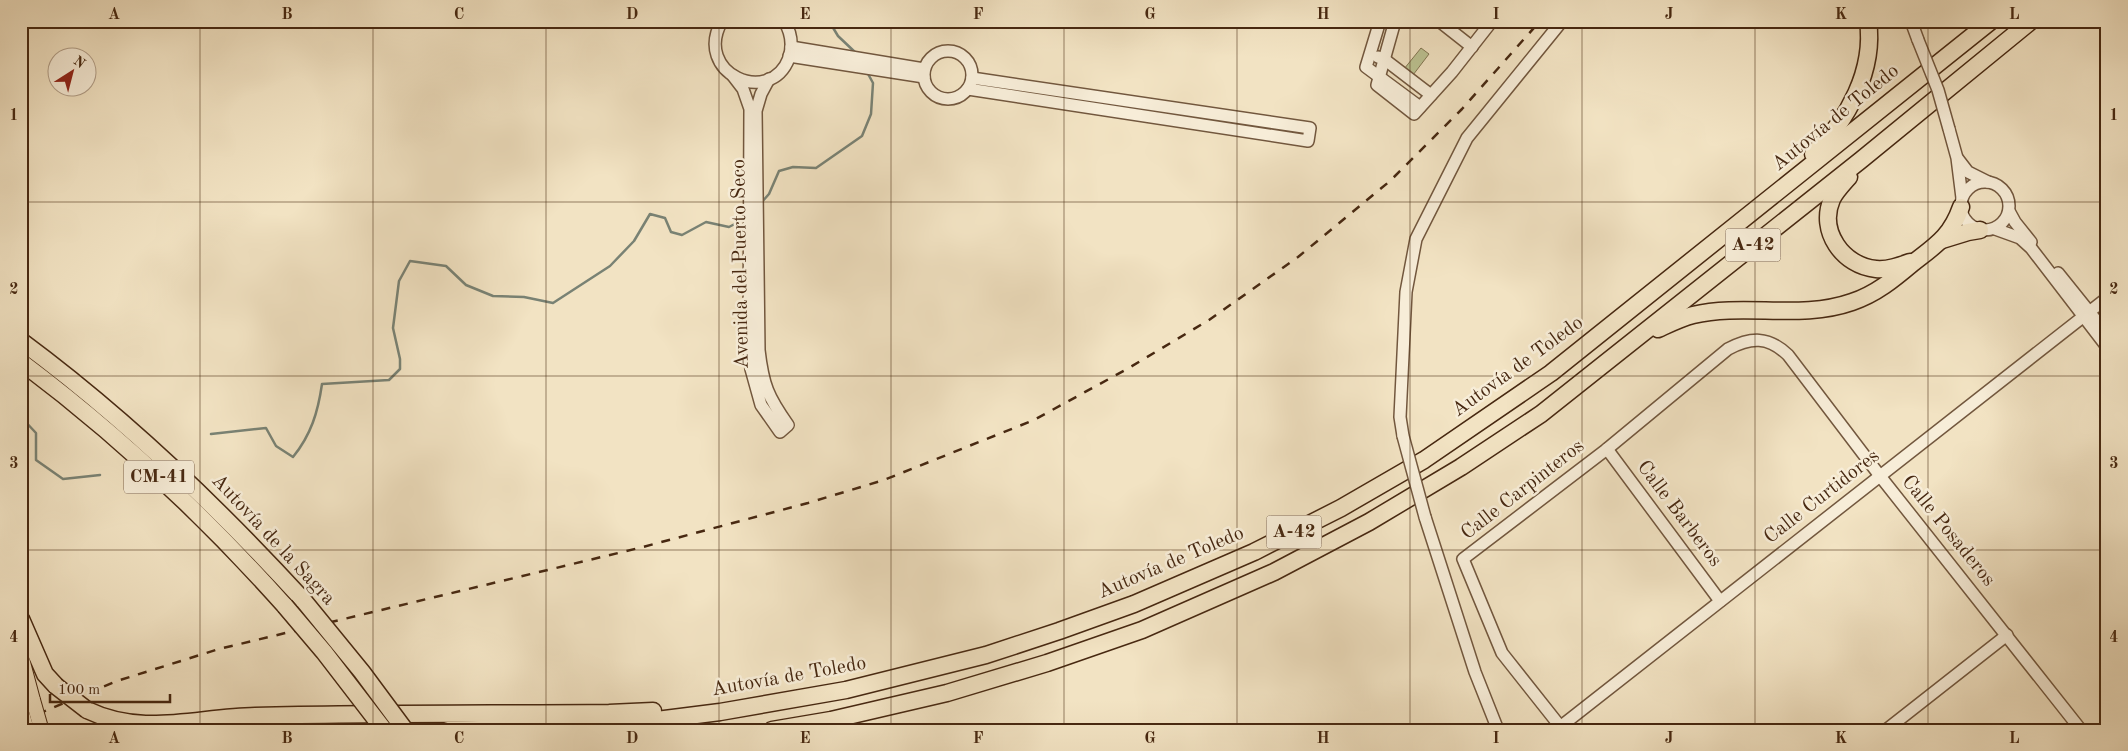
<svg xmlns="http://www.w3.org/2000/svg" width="2128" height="751" viewBox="0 0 2128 751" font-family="'Old Standard TT',serif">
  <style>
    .green { fill: #bcc392; stroke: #827652 }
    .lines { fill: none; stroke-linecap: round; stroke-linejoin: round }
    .stream { stroke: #798274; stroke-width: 2.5 }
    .minor-casing { stroke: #72573e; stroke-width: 14 }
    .major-casing { stroke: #472811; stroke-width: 16 }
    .highway-casing { stroke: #472811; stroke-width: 19 }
    .minor { stroke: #f7edd8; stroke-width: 11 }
    .major { stroke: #f2e3c3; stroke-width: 14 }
    .highway { stroke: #f2e3c3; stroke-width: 16 }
    .rail { stroke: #472811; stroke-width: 2.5; stroke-dasharray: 9 9; stroke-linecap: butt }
    .minor-bridge-casing { stroke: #72573e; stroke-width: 14; stroke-linecap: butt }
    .major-bridge-casing { stroke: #472811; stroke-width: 16; stroke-linecap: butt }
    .highway-bridge-casing { stroke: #472811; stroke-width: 19; stroke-linecap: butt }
    .minor-bridge { stroke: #f7edd8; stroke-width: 11 }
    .major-bridge { stroke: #f2e3c3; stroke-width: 14 }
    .highway-bridge { stroke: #f2e3c3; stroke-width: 16 }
    .grid { fill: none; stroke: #472811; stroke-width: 1; stroke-opacity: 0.55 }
    .labels { text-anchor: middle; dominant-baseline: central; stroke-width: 5; stroke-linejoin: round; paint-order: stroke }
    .shield { fill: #f7edd8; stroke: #7c634d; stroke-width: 1 }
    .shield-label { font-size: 19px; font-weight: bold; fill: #472811 }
    .street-label { font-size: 20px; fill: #472811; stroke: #f7edd8 }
    .neatline { fill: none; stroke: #472811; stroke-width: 2 }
    .grid-label { font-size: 16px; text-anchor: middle; font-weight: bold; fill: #472811 }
  </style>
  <rect width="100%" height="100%" fill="#f2e3c3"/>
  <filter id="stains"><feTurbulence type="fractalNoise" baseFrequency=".004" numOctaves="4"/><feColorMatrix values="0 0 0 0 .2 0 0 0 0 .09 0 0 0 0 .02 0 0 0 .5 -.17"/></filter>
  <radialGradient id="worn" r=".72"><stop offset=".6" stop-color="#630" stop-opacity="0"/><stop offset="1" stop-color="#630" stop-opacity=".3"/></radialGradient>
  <!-- green -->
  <polygon class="green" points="1421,48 1429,54 1413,75 1404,69"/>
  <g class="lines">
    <!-- stream -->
    <g class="stream">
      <polyline points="829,21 838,36 857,54"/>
      <polyline points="761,203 769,194 779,171 793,167 816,168 862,136 871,114 873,83 867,72"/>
      <polyline points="21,417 36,433 36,460 63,479 100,475"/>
      <path d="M211,434L266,428L276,446L293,457C311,435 318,412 322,384L389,380L400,369V359L393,328L399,281L410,261L446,266L466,285L493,296L524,297L553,303L610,266L634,241L650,214L665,218L671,232L682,235L706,222L729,227L746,218"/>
    </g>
    <!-- minor casing -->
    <g class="minor-casing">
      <g id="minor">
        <path d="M722,21C692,73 770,108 789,58C793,45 791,32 784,21"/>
        <polyline points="1380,21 1366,67 1420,107"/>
        <polyline points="1395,21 1377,85 1414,114 1452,72 1492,21"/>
        <polyline points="1439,21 1472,47"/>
        <polyline points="1911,21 1918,40"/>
        <polyline points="791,47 924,69"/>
        <circle cx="948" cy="75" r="24"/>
        <polyline points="789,56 924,77"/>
        <polyline points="1378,57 1384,59 1431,95"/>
        <path d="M733,76L743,89L750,109L749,348L751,369L761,405L780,432L788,425C768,397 763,385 759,350L756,111L761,94L769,79"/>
        <polyline points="968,89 1308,141 1310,128 972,78"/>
        <polyline points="1949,129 1957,158 1962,198"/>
        <polyline points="1958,159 1968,172 1988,182"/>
        <circle cx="1985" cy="206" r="24"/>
        <polyline points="2009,211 2015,222 2031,242"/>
        <polyline points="1995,229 2020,238 2031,248 2107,347"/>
        <polyline points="2058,273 2107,334"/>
        <polyline points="1403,436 1400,417 1406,292 1416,239 1467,138 1562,21"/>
        <polyline points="1607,449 1720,601"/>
        <polyline points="1425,517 1475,672 1498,730"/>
        <polyline points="1560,727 2107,298"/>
        <path d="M1563,730L1502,653L1463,559L1607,449L1728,349C1751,337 1768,336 1788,355L1880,476L2081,730"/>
        <polyline points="1886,730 2007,635"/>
      </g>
    </g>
    <!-- major casing -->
    <g class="major-casing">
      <polyline id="major" points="21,655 33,700"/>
    </g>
    <!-- highway casing -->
    <g class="highway-casing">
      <g id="highway">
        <path d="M1813,154C1848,120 1875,70 1868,21"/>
        <path d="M1849,177C1843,184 1836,191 1832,199C1818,231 1843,266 1876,269C1888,270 1899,266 1910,262"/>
        <polyline points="1942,240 1968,232 1980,230"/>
        <path d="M1658,329C1669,324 1681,318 1693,315C1745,303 1801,320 1852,302C1876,294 1894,279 1913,263C1936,245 1951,236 1961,207"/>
        <path d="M21,341C125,418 217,506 304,601"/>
        <path d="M21,362C117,434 205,516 285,606"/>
        <polyline points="21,619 45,674 56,686"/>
        <path d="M87,710C143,737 196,717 255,716C373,713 491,714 609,713L653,711"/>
        <polyline points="448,730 625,724 720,712 846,690 986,655 1059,631 1134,604 1254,552 1341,508 1424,460 1551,373 1991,21"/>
        <polyline points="772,730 831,720 947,693 1047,663 1142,630 1274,572 1369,522 1461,467 1541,414 1861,160 2031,21"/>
      </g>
    </g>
    <!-- minor -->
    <use href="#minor" class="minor"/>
    <!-- major -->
    <use href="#major" class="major"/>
    <!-- highway -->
    <use href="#highway" class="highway"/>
    <!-- rail -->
    <polyline class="rail" points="21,721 117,681 219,649 639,548 808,503 884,480 1034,420 1127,369 1209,320 1298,257 1390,181 1462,109 1540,21"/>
    <!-- minor-bridge casing -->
    <g class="minor-bridge-casing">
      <g id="minor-bridge">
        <polyline points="1918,40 1938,90 1949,129"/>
        <polyline points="1403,436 1425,517"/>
      </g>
    </g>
    <!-- major-bridge casing -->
    <g class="major-bridge-casing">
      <g id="major-bridge">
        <polyline points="33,700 41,728"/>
        <polyline points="21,710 27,730"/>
      </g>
    </g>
    <!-- highway-bridge casing -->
    <g class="highway-bridge-casing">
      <g id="highway-bridge">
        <polyline points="304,601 362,672 405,730"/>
        <polyline points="285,606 324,652 384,730"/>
        <polyline points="56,686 87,710"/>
      </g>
    </g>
    <!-- minor-bridge -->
    <use href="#minor-bridge" class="minor-bridge"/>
    <!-- major-bridge -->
    <use href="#major-bridge" class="major-bridge"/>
    <!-- highway-bridge -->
    <use href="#highway-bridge" class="highway-bridge"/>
  </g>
  <!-- grid -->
  <path class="grid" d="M200,21V730M373,21V730M546,21V730M719,21V730M891,21V730M1064,21V730M1237,21V730M1410,21V730M1582,21V730M1755,21V730M1928,21V730M21,202H2107M21,376H2107M21,550H2107"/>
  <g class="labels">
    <!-- shield labels -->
    <g class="shield">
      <rect x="1725.5" y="228.5" width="55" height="33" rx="4"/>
      <rect x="124" y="460.5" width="70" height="33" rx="4"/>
      <rect x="1266.5" y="515.5" width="55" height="33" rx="4"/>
    </g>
    <g class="shield-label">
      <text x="1753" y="245">A-42</text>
      <text x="159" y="477">CM-41</text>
      <text x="1294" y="532">A-42</text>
    </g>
    <!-- street labels -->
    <g class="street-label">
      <text transform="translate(1836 118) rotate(-39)">Autovía de Toledo</text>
      <text transform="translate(741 264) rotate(-91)">Avenida del Puerto Seco</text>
      <text transform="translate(1518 367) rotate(-36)">Autovía de Toledo</text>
      <text transform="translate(1523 490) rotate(-38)">Calle Carpinteros</text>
      <text transform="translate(1822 497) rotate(-38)">Calle Curtidores</text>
      <text transform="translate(1679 514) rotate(53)">Calle Barberos</text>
      <text transform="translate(1948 531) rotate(51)">Calle Posaderos</text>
      <text transform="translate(273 540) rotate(47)">Autovía de la Sagra</text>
      <text transform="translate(1171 563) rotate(-23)">Autovía de Toledo</text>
      <text transform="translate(789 677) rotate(-10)">Autovía de Toledo</text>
    </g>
  </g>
  <!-- margin -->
  <rect width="2128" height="751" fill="none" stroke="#f2e3c3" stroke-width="55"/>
  <!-- north arrow -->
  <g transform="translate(72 72) rotate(36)"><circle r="24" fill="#f7edd8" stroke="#b19e88"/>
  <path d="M0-4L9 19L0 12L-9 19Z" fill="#8f2418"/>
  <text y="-8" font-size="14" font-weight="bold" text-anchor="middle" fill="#472811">N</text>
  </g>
  <!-- scale -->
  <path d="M50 694v8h120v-8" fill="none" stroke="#472811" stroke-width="2.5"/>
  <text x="58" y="694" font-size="15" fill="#472811" stroke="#f7edd8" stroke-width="4" paint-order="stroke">100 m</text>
  <rect x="28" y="28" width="2072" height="696" class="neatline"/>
  <g class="grid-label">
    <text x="114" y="19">A</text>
    <text x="287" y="19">B</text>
    <text x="459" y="19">C</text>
    <text x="632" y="19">D</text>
    <text x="805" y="19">E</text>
    <text x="978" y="19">F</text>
    <text x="1150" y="19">G</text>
    <text x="1323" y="19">H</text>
    <text x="1496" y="19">I</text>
    <text x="1669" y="19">J</text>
    <text x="1841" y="19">K</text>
    <text x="2014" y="19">L</text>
    <text x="14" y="120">1</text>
    <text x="2114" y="120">1</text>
    <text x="14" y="294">2</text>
    <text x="2114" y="294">2</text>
    <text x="14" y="468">3</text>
    <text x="2114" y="468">3</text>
    <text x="14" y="642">4</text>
    <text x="2114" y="642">4</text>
    <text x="114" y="743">A</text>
    <text x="287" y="743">B</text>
    <text x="459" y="743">C</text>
    <text x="632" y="743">D</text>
    <text x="805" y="743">E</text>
    <text x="978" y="743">F</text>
    <text x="1150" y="743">G</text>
    <text x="1323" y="743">H</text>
    <text x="1496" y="743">I</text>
    <text x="1669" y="743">J</text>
    <text x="1841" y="743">K</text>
    <text x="2014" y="743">L</text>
  </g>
  <rect width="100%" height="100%" filter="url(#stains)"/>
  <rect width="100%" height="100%" fill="url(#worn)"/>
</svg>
